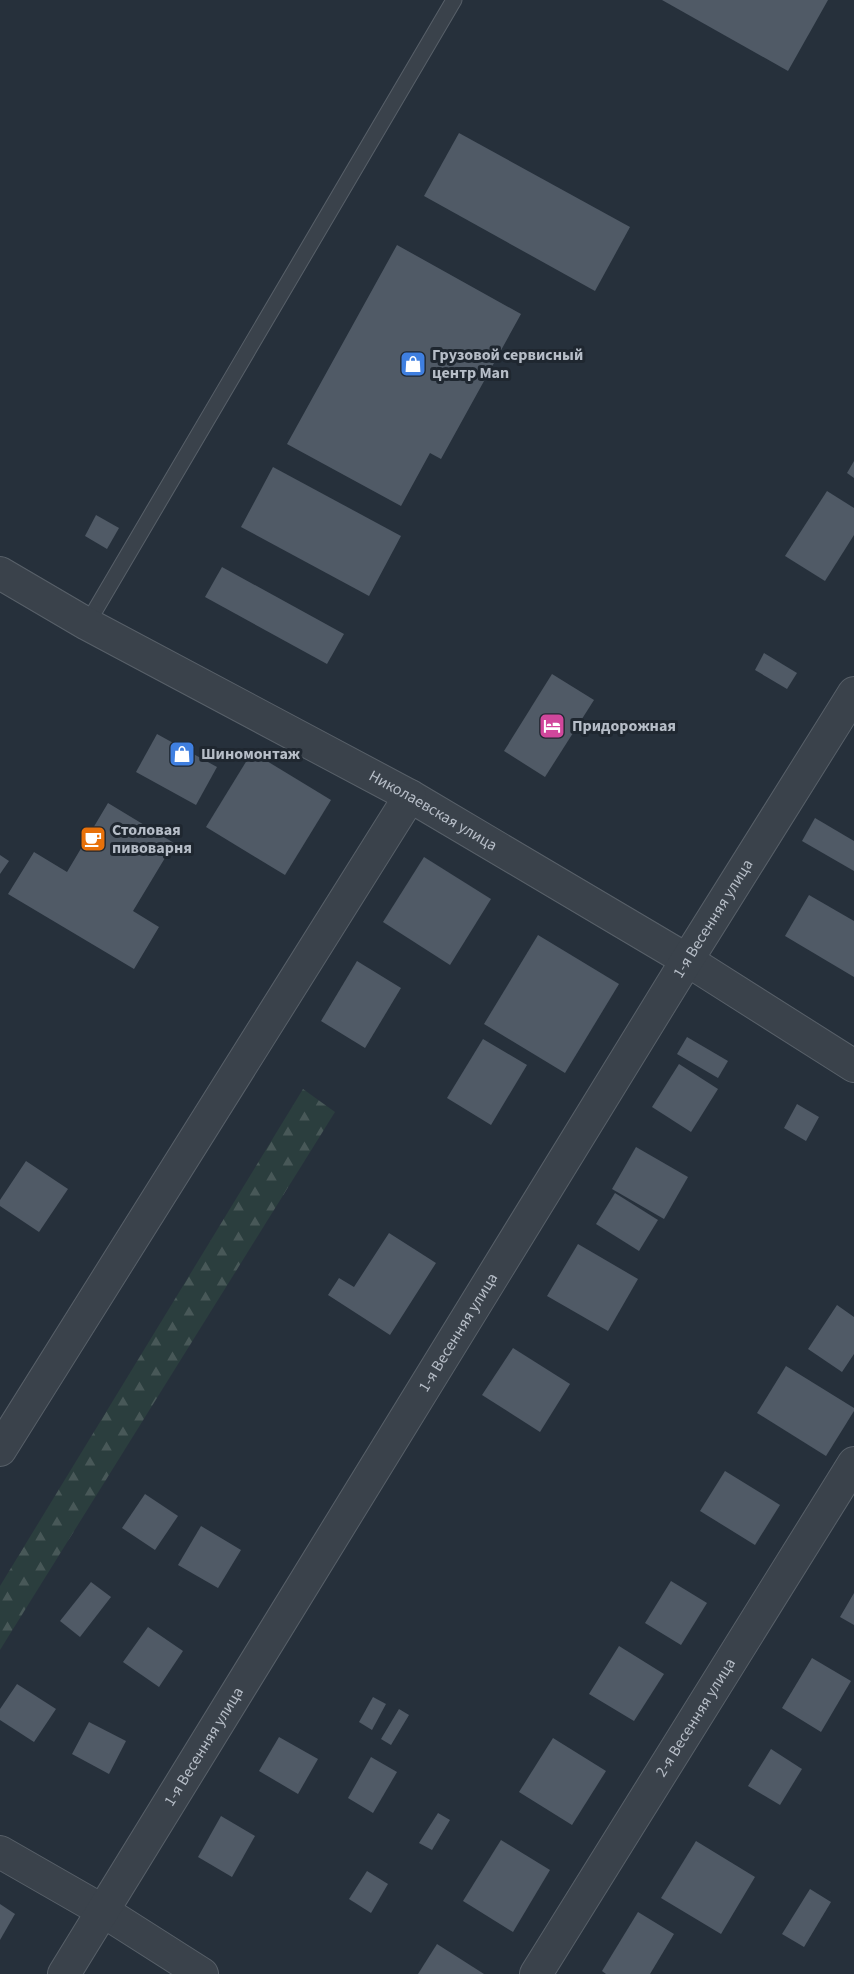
<svg xmlns="http://www.w3.org/2000/svg" width="854" height="1974" viewBox="0 0 854 1974" font-family="'Source Sans 3',sans-serif">
  <style>
    .forest { fill: url(#forest-firs) }
    .building { fill: #505a66 }
    .lines { fill: none; stroke-linecap: round; stroke-linejoin: round }
    .service-casing { stroke: #586069; stroke-width: 17 }
    .minor-casing { stroke: #586069; stroke-width: 34 }
    .service { stroke: #3a424b; stroke-width: 15 }
    .minor { stroke: #3a424b; stroke-width: 32 }
    .labels { text-anchor: middle; dominant-baseline: central; stroke-width: 6; stroke-linejoin: round; paint-order: stroke }
    .poi-label { font-size: 16px; font-weight: bold; fill: #b6bdc7; stroke: #1f2730; text-anchor: start }
    .street-label { font-size: 16px; fill: #b6bdc7; stroke: #1f2730 }
  </style>
  <defs>
    <pattern id="forest-firs" width="22" height="20" patternUnits="userSpaceOnUse" patternTransform="scale(1.5)"><rect width="22" height="20" fill="#2b3e3e"/><path d="M5 1l3.5 6h-7zM16 11l3.5 6h-7z" fill="#485858"/></pattern>
  </defs>
  <rect width="100%" height="100%" fill="#26303b"/>
  <!-- forest -->
  <polygon class="forest" points="303,1089 335,1112 0,1650 0,1586"/>
  <!-- building -->
  <g class="building">
    <polygon points="662,0 828,0 788,71"/>
    <polygon points="459,133 630,227 595,291 424,196"/>
    <polygon points="397,245 521,314 441,459 430,453 401,506 287,444"/>
    <polygon points="854,461 854,478 847,473"/>
    <polygon points="273,467 401,536 369,596 241,527"/>
    <polygon points="827,491 854,508 854,535 825,581 785,556"/>
    <polygon points="96,515 119,528 107,549 85,536"/>
    <polygon points="222,567 344,634 327,664 205,597"/>
    <polygon points="764,653 797,673 787,689 755,670"/>
    <polygon points="552,674 594,700 545,777 504,751"/>
    <polygon points="157,734 217,767 196,805 136,772"/>
    <polygon points="252,752 331,800 285,875 206,827"/>
    <polygon points="108,803 174,843 133,911 159,927 134,969 8,894 34,852 67,872"/>
    <polygon points="815,818 854,841 854,871 802,841"/>
    <polygon points="0,855 9,861 0,874"/>
    <polygon points="424,857 491,899 450,965 383,922"/>
    <polygon points="809,895 854,921 854,977 785,936"/>
    <polygon points="538,935 619,984 565,1073 484,1024"/>
    <polygon points="357,961 401,988 365,1048 321,1021"/>
    <polygon points="687,1037 728,1061 718,1078 677,1054"/>
    <polygon points="483,1039 527,1065 491,1125 447,1098"/>
    <polygon points="679,1064 718,1089 691,1132 652,1107"/>
    <polygon points="797,1104 819,1117 806,1141 784,1128"/>
    <polygon points="636,1147 688,1177 664,1219 612,1189"/>
    <polygon points="26,1161 68,1189 39,1232 0,1206 0,1200"/>
    <polygon points="615,1193 658,1220 639,1251 596,1224"/>
    <polygon points="389,1233 436,1263 390,1335 328,1295 339,1278 354,1287"/>
    <polygon points="578,1244 638,1279 608,1331 547,1296"/>
    <polygon points="837,1305 854,1317 854,1354 842,1372 808,1349"/>
    <polygon points="513,1348 570,1384 540,1432 482,1395"/>
    <polygon points="786,1366 854,1408 854,1411 826,1456 757,1413"/>
    <polygon points="725,1471 780,1505 755,1545 700,1511"/>
    <polygon points="145,1494 178,1516 155,1550 122,1528"/>
    <polygon points="201,1526 241,1550 218,1588 178,1565"/>
    <polygon points="671,1581 707,1603 681,1645 645,1623"/>
    <polygon points="91,1582 111,1597 80,1637 60,1621"/>
    <polygon points="854,1593 854,1625 840,1617"/>
    <polygon points="148,1627 183,1651 159,1687 123,1662"/>
    <polygon points="619,1646 664,1674 634,1721 589,1694"/>
    <polygon points="812,1658 851,1681 821,1732 782,1708"/>
    <polygon points="17,1684 56,1709 34,1742 0,1720 0,1709"/>
    <polygon points="373,1697 386,1704 372,1730 359,1722"/>
    <polygon points="399,1709 409,1715 391,1745 381,1739"/>
    <polygon points="89,1722 126,1741 109,1774 72,1754"/>
    <polygon points="279,1737 318,1759 298,1794 259,1771"/>
    <polygon points="553,1738 606,1771 572,1825 519,1792"/>
    <polygon points="771,1749 802,1769 780,1805 748,1786"/>
    <polygon points="371,1757 397,1772 373,1813 348,1798"/>
    <polygon points="438,1813 450,1820 432,1850 419,1843"/>
    <polygon points="221,1816 255,1836 232,1877 198,1857"/>
    <polygon points="501,1840 550,1870 513,1932 463,1901"/>
    <polygon points="696,1841 755,1877 721,1934 661,1898"/>
    <polygon points="367,1871 388,1884 371,1913 349,1899"/>
    <polygon points="810,1889 831,1902 804,1947 782,1934"/>
    <polygon points="0,1904 15,1914 0,1940"/>
    <polygon points="638,1912 674,1934 650,1974 606,1974 602,1971"/>
    <polygon points="437,1944 484,1974 418,1974"/>
  </g>
  <g class="lines">
    <!-- service casing -->
    <g class="service-casing">
      <polyline id="service" points="87,624 454,0"/>
    </g>
    <!-- minor casing -->
    <g class="minor-casing">
      <g id="minor">
        <path id="s1" d="M0,573L87,624L410,796L687,960L854,1066"/>
        <polyline points="0,1450 410,796"/>
        <polyline points="0,1852 103,1911 202,1974"/>
        <path id="s2" d="M64,1974L687,960L854,693"/>
        <path id="s3" d="M536,1974L854,1463"/>
      </g>
    </g>
    <!-- service -->
    <use href="#service" class="service"/>
    <!-- minor -->
    <use href="#minor" class="minor"/>
  </g>
  <!-- icons -->
  <defs>
    <g id="shop-square" transform="scale(1.35)"><rect x="-9" y="-9" width="18" height="18" rx="4" fill="#3f7fe0" stroke="#1f2730"/><path d="M-5-2.5h2.3a2.7 3.5 0 0 1 5.4 0H5L5.5 6h-11ZM-1.5-2.5h3a1.5 2.3 0 0 0-3 0Z" fill="#fff"/></g>
    <g id="hotel-square" transform="scale(1.35)"><rect x="-9" y="-9" width="18" height="18" rx="4" fill="#d1479c" stroke="#1f2730"/><path d="M-6-4.5h1.5V1H6V5H4.5V3h-9V5H-6ZM-4 0a1.8 1.8 0 1 1 3.6 0ZM.5 0V-2.5h3Q6-2.5 6 0Z" fill="#fff"/></g>
    <g id="cafe-square" transform="scale(1.35)"><rect x="-9" y="-9" width="18" height="18" rx="4" fill="#e8710a" stroke="#1f2730"/><path d="M-5.5-4.5H6V0H3Q3 3.5 0 3.5H-2.5Q-5.5 3.5-5.5 0ZM3-3.2v2h1.7v-2ZM-6 4.5H4V6H-6Z" fill="#fff"/></g>
  </defs>
  <g fill-rule="evenodd">
    <use href="#shop-square" x="413" y="364"/>
    <use href="#hotel-square" x="552" y="726"/>
    <use href="#shop-square" x="182" y="754"/>
    <use href="#cafe-square" x="93" y="839"/>
  </g>
  <g class="labels">
    <!-- poi labels -->
    <g class="poi-label">
      <text x="432" y="355">Грузовой сервисный<tspan x="432" dy="18">центр Man</tspan></text>
      <text x="572" y="726">Придорожная</text>
      <text x="201" y="754">Шиномонтаж</text>
      <text x="112" y="830">Столовая<tspan x="112" dy="18">пивоварня</tspan></text>
    </g>
    <!-- street labels -->
    <g class="street-label">
      <text stroke="none"><textPath href="#s1" startOffset="494">Николаевская улица</textPath></text>
      <text stroke="none"><textPath href="#s2" startOffset="1239">1-я Весенняя улица</textPath></text>
      <text stroke="none"><textPath href="#s2" startOffset="753">1-я Весенняя улица</textPath></text>
      <text stroke="none"><textPath href="#s3" startOffset="302">2-я Весенняя улица</textPath></text>
      <text stroke="none"><textPath href="#s2" startOffset="267">1-я Весенняя улица</textPath></text>
    </g>
  </g>
</svg>
